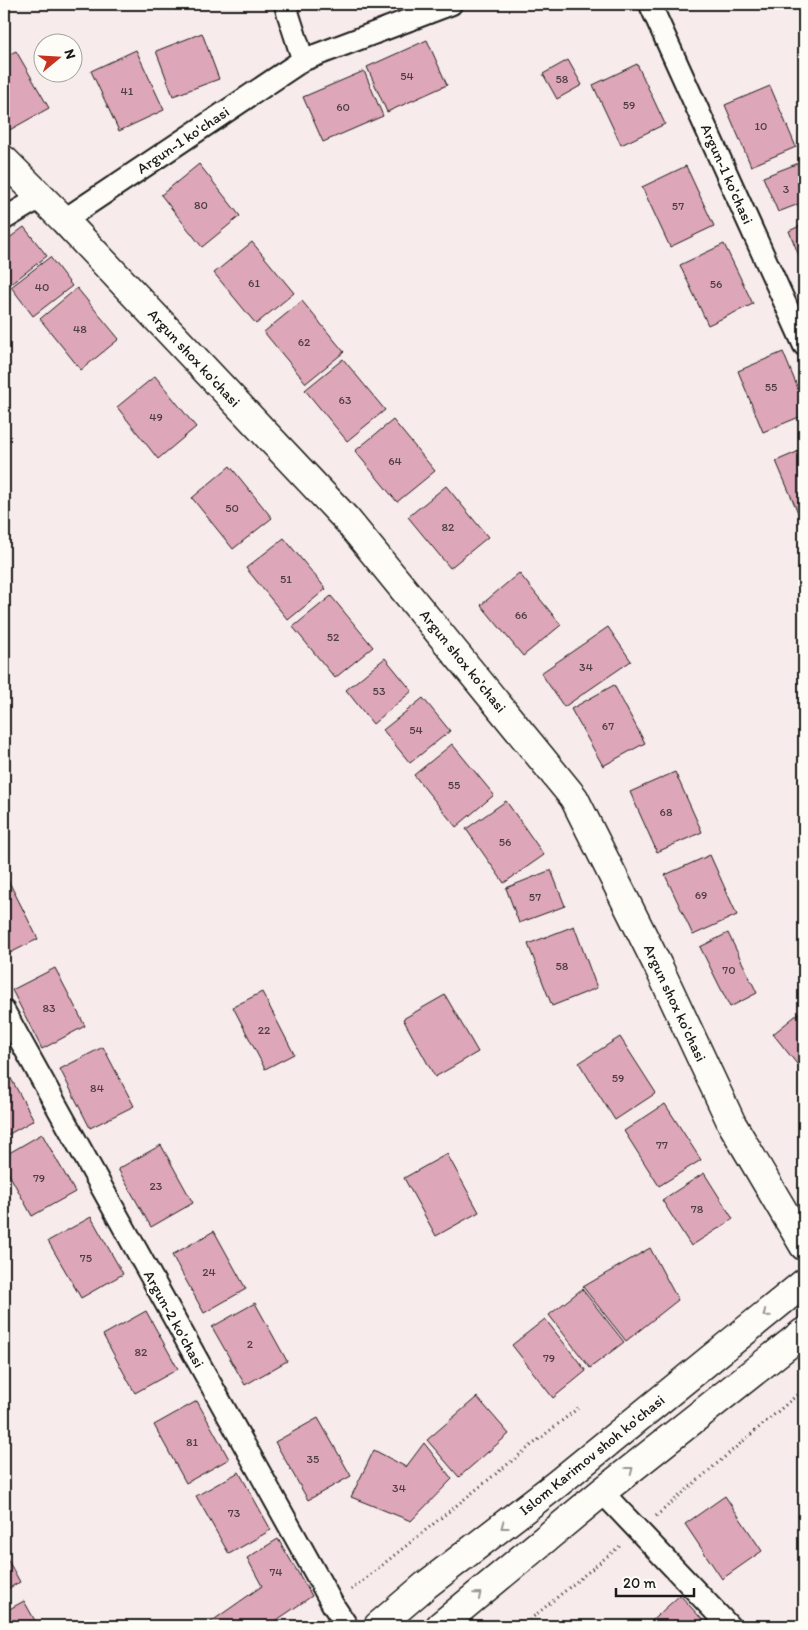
<svg xmlns="http://www.w3.org/2000/svg" width="808" height="1630" viewBox="0 0 808 1630" font-family="Itim,sans-serif">
  <style>
    .building { fill: #dea6b9; stroke: #1c1c1c }
    .lines { fill: none; stroke-linecap: round; stroke-linejoin: round }
    .street-casing { stroke: #1c1c1c; stroke-width: 25 }
    .secondary-casing { stroke: #1c1c1c; stroke-width: 31 }
    .path { stroke: #1c1c1c; stroke-width: 3; stroke-dasharray: 1 4; stroke-linecap: butt }
    .street { stroke: #fdfcf7; stroke-width: 21 }
    .secondary { stroke: #fdfcf7; stroke-width: 28 }
    .oneway { stroke: #989794 }
    .labels { text-anchor: middle; dominant-baseline: central; stroke-width: 4.5; stroke-linejoin: round; paint-order: stroke }
    .number-label { font-size: 12px; fill: #4c3e43 }
    .street-label { font-size: 15px; fill: #1c1c1c; stroke: #fdfcf7 }
  </style>
  <rect width="100%" height="100%" fill="#f7ebeb"/>
  <filter id="ink" filterUnits="userSpaceOnUse"><feTurbulence type="fractalNoise" baseFrequency=".02" numOctaves="2"/><feDisplacementMap in="SourceGraphic" scale="10" xChannelSelector="R" yChannelSelector="G"/><feConvolveMatrix kernelMatrix="1 2 1 2 8 2 1 2 1" color-interpolation-filters="sRGB"/></filter>
  <g filter="url(#ink)">
    <!-- building -->
    <g class="building">
      <polygon points="202,33 219,79 173,96 156,51"/>
      <polygon points="427,40 447,85 387,112 367,67"/>
      <polygon points="136,50 164,110 119,131 91,71"/>
      <polygon points="16,51 49,108 6,132 4,129 4,57"/>
      <polygon points="568,60 582,85 557,99 543,74"/>
      <polygon points="637,64 665,124 621,145 593,85"/>
      <polygon points="364,71 383,116 323,142 303,97"/>
      <polygon points="770,86 796,147 751,166 725,105"/>
      <polygon points="804,161 804,202 778,212 763,177"/>
      <polygon points="199,164 240,216 202,247 161,195"/>
      <polygon points="686,166 714,226 670,247 642,187"/>
      <polygon points="804,224 804,268 789,231"/>
      <polygon points="24,227 47,256 8,286 4,280 4,242"/>
      <polygon points="252,242 294,293 256,324 214,273"/>
      <polygon points="724,244 753,304 708,325 680,265"/>
      <polygon points="50,257 72,286 33,316 11,287"/>
      <polygon points="77,288 119,339 81,370 40,319"/>
      <polygon points="302,301 344,352 306,383 264,332"/>
      <polygon points="783,352 804,403 804,415 763,432 738,371"/>
      <polygon points="343,359 385,410 347,441 305,390"/>
      <polygon points="155,376 196,427 158,459 117,407"/>
      <polygon points="393,420 435,471 397,502 355,451"/>
      <polygon points="804,449 804,521 802,522 776,461"/>
      <polygon points="230,466 272,518 233,549 192,498"/>
      <polygon points="446,486 488,537 450,568 408,517"/>
      <polygon points="284,538 326,589 288,620 246,568"/>
      <polygon points="519,573 561,625 523,656 481,605"/>
      <polygon points="331,596 373,647 335,678 293,627"/>
      <polygon points="608,627 631,661 564,707 541,673"/>
      <polygon points="385,658 412,691 373,724 346,690"/>
      <polygon points="614,685 645,743 603,766 571,709"/>
      <polygon points="423,698 450,731 410,763 383,730"/>
      <polygon points="452,744 494,795 456,827 414,775"/>
      <polygon points="675,772 702,832 657,852 630,792"/>
      <polygon points="506,801 544,855 504,883 466,829"/>
      <polygon points="710,855 737,915 693,935 665,875"/>
      <polygon points="551,870 565,906 519,923 506,888"/>
      <polygon points="8,880 38,939 4,956 4,882"/>
      <polygon points="574,926 597,988 552,1006 528,944"/>
      <polygon points="728,933 757,993 730,1007 700,947"/>
      <polygon points="55,968 85,1026 42,1049 12,990"/>
      <polygon points="262,992 294,1054 265,1069 233,1007"/>
      <polygon points="445,995 478,1052 435,1077 403,1019"/>
      <polygon points="804,1009 804,1066 801,1069 773,1034"/>
      <polygon points="620,1037 656,1093 615,1120 579,1063"/>
      <polygon points="103,1047 134,1106 90,1128 60,1069"/>
      <polygon points="4,1066 34,1120 4,1137"/>
      <polygon points="665,1104 701,1160 659,1186 624,1131"/>
      <polygon points="42,1134 75,1192 32,1216 4,1165 4,1156"/>
      <polygon points="161,1145 193,1203 151,1227 118,1169"/>
      <polygon points="447,1154 479,1212 436,1236 404,1178"/>
      <polygon points="704,1173 733,1219 691,1246 662,1200"/>
      <polygon points="91,1217 123,1274 81,1298 48,1241"/>
      <polygon points="214,1231 246,1289 204,1313 172,1255"/>
      <polygon points="650,1248 678,1300 626,1341 583,1287"/>
      <polygon points="582,1289 624,1342 590,1368 549,1315"/>
      <polygon points="255,1303 287,1361 245,1385 212,1327"/>
      <polygon points="146,1311 178,1369 135,1393 103,1335"/>
      <polygon points="545,1319 586,1371 553,1398 512,1345"/>
      <polygon points="477,1397 509,1434 459,1477 427,1440"/>
      <polygon points="197,1401 229,1459 186,1483 154,1425"/>
      <polygon points="318,1418 351,1476 308,1500 275,1442"/>
      <polygon points="424,1443 452,1479 411,1521 351,1497 374,1450 406,1467"/>
      <polygon points="239,1472 271,1530 229,1554 196,1496"/>
      <polygon points="725,1496 762,1551 722,1579 685,1524"/>
      <polygon points="278,1539 312,1596 268,1626 205,1626 262,1586 247,1558"/>
      <polygon points="4,1553 20,1582 4,1591"/>
      <polygon points="680,1595 708,1626 646,1626"/>
      <polygon points="24,1601 38,1626 4,1626 4,1612"/>
    </g>
    <g class="lines">
      <!-- street casing -->
      <g class="street-casing">
        <g id="street">
          <polyline points="285,4 303,60"/>
          <polyline points="650,4 804,345"/>
          <polyline points="4,219 41,197"/>
          <polyline points="64,220 303,60 451,4"/>
          <polyline points="4,1011 333,1605 347,1626"/>
          <polyline points="602,1492 729,1626"/>
        </g>
      </g>
      <!-- secondary casing -->
      <g class="secondary-casing">
        <g id="secondary">
          <polyline points="4,160 64,220 347,520 574,798 660,970 732,1124 804,1246"/>
          <polyline points="378,1626 426,1585 557,1484 804,1283"/>
          <polyline points="440,1626 602,1492 804,1332"/>
        </g>
      </g>
      <!-- path -->
      <g class="path">
        <polyline points="656,1516 804,1389"/>
        <polyline points="351,1590 578,1408"/>
        <polyline points="306,1626 315,1619"/>
        <polyline points="522,1626 620,1546"/>
      </g>
      <!-- street -->
      <use href="#street" class="street"/>
      <!-- secondary -->
      <use href="#secondary" class="secondary"/>
    </g>
    <!-- one-way arrows -->
    <defs><path id="oneway-chevron" d="M-2-3.5L2.5 0L-2 3.5" fill="none" stroke-width="1.6" stroke-linecap="round" stroke-linejoin="round" transform="scale(1.25)"/></defs>
    <g class="oneway">
      <use href="#oneway-chevron" transform="translate(766 1314) rotate(141)"/>
      <use href="#oneway-chevron" transform="translate(630 1470) rotate(-38)"/>
      <use href="#oneway-chevron" transform="translate(504 1526) rotate(142)"/>
      <use href="#oneway-chevron" transform="translate(478 1595) rotate(-40)"/>
    </g>
  </g>
  <g class="labels">
    <!-- number labels -->
    <g class="number-label">
      <text x="407" y="76">54</text>
      <text x="562" y="79">58</text>
      <text x="127" y="91">41</text>
      <text x="629" y="105">59</text>
      <text x="343" y="107">60</text>
      <text x="761" y="126">10</text>
      <text x="786" y="189">3</text>
      <text x="201" y="205">80</text>
      <text x="678" y="206">57</text>
      <text x="254" y="283">61</text>
      <text x="716" y="284">56</text>
      <text x="42" y="287">40</text>
      <text x="80" y="329">48</text>
      <text x="304" y="342">62</text>
      <text x="771" y="387">55</text>
      <text x="345" y="400">63</text>
      <text x="156" y="417">49</text>
      <text x="395" y="461">64</text>
      <text x="232" y="508">50</text>
      <text x="448" y="527">82</text>
      <text x="286" y="579">51</text>
      <text x="521" y="615">66</text>
      <text x="333" y="637">52</text>
      <text x="586" y="667">34</text>
      <text x="379" y="691">53</text>
      <text x="608" y="726">67</text>
      <text x="416" y="730">54</text>
      <text x="454" y="785">55</text>
      <text x="666" y="812">68</text>
      <text x="505" y="842">56</text>
      <text x="701" y="895">69</text>
      <text x="535" y="897">57</text>
      <text x="562" y="966">58</text>
      <text x="729" y="970">70</text>
      <text x="49" y="1008">83</text>
      <text x="264" y="1030">22</text>
      <text x="618" y="1078">59</text>
      <text x="97" y="1088">84</text>
      <text x="662" y="1145">77</text>
      <text x="39" y="1178">79</text>
      <text x="156" y="1186">23</text>
      <text x="697" y="1209">78</text>
      <text x="86" y="1258">75</text>
      <text x="209" y="1272">24</text>
      <text x="250" y="1344">2</text>
      <text x="141" y="1352">82</text>
      <text x="549" y="1358">79</text>
      <text x="192" y="1442">81</text>
      <text x="313" y="1459">35</text>
      <text x="399" y="1488">34</text>
      <text x="234" y="1513">73</text>
      <text x="276" y="1572">74</text>
    </g>
    <!-- street labels -->
    <g class="street-label">
      <text transform="translate(183 140) rotate(-34)">Argun-1 ko'chasi</text>
      <text transform="translate(727 174) rotate(66)">Argun-1 ko'chasi</text>
      <text transform="translate(194 358) rotate(47)">Argun shox ko'chasi</text>
      <text transform="translate(463 661) rotate(51)">Argun shox ko'chasi</text>
      <text transform="translate(675 1003) rotate(65)">Argun shox ko'chasi</text>
      <text transform="translate(174 1319) rotate(61)">Argun-2 ko'chasi</text>
      <text transform="translate(592 1455) rotate(-39)">Islom Karimov shoh ko'chasi</text>
    </g>
  </g>
  <!-- margin -->
  <rect width="808" height="1630" fill="none" stroke="#fdfcf7" stroke-width="20"/>
  <rect x="10" y="10" width="788" height="1610" fill="none" stroke="#1c1c1c" stroke-width="2" filter="url(#ink)"/>
  <!-- north arrow -->
  <g transform="translate(58 58) rotate(72)"><circle r="24" fill="#fdfcf7" stroke="#a3a29f"/>
  <path d="M0-4L9 19L0 12L-9 19Z" fill="#c8321e"/>
  <text y="-8" font-size="14" font-weight="bold" text-anchor="middle" fill="#1c1c1c">N</text>
  </g>
  <!-- scale -->
  <path d="M616 1588v8h78v-8" fill="none" stroke="#1c1c1c" stroke-width="2.5"/>
  <text x="623" y="1588" font-size="15" fill="#1c1c1c" stroke="#fdfcf7" stroke-width="4" paint-order="stroke">20 m</text>
</svg>
